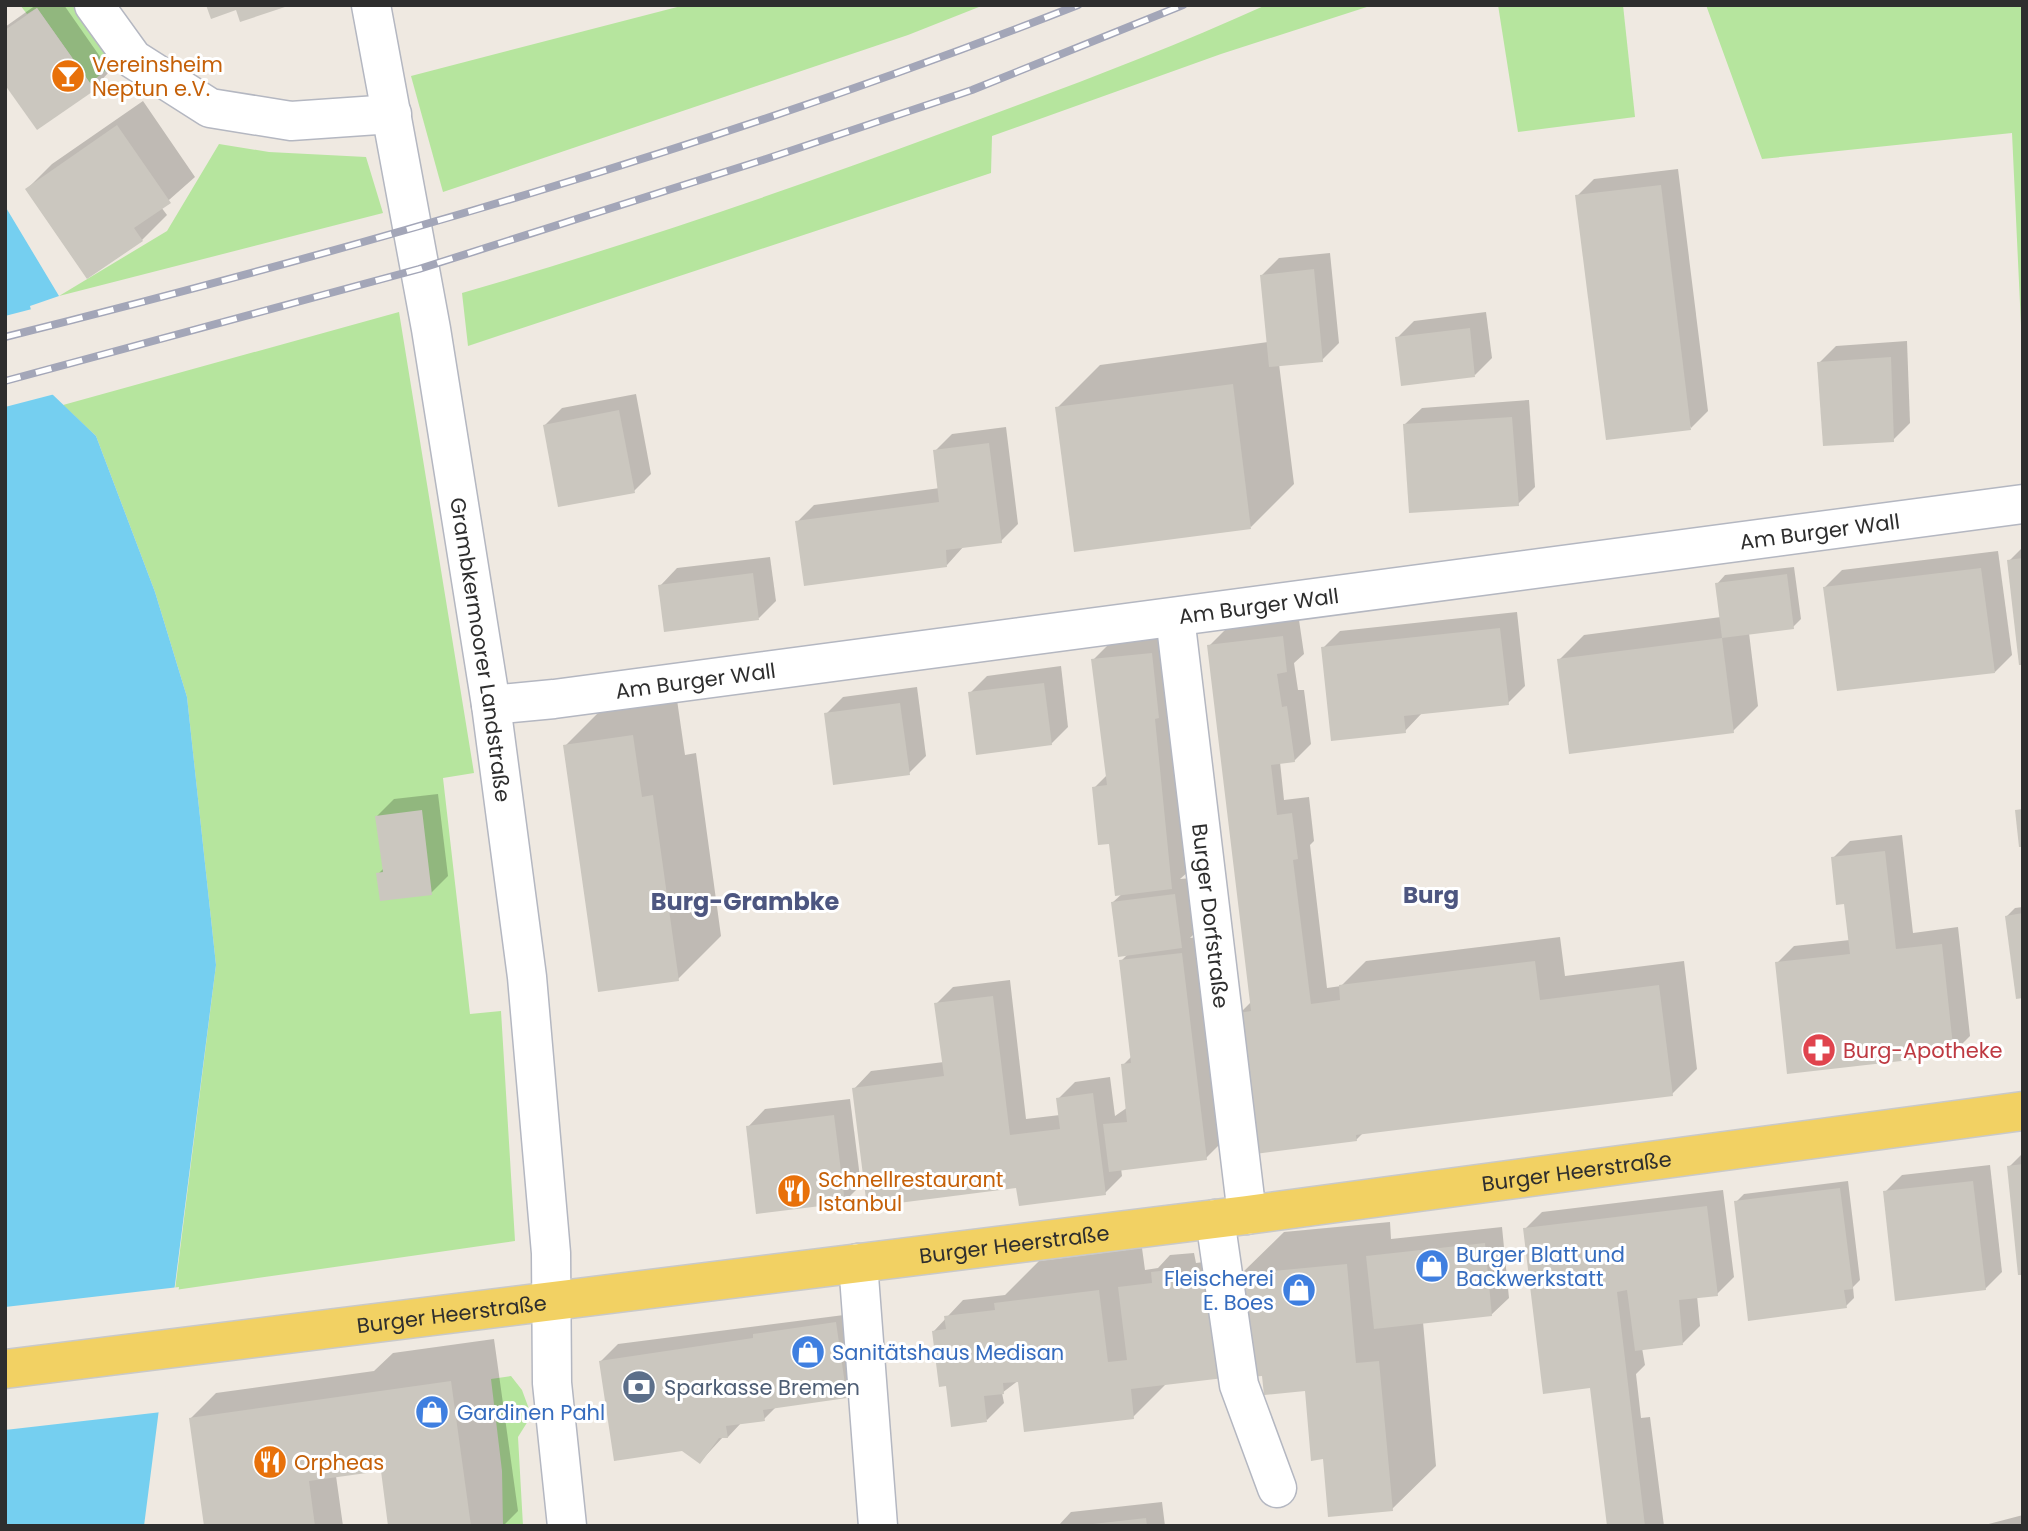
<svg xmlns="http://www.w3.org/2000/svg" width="2028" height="1531" viewBox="0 0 2028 1531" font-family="Poppins,sans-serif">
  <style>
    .green { fill: #b6e59e }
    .water { fill: #75cff0 }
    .pier { fill: #efe9e1 }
    .shadow { fill: #0003 }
    .building { fill: #cbc7bf }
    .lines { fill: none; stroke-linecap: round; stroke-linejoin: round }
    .minor-casing { stroke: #b4b7c1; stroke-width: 41 }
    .major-casing { stroke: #c9c9c9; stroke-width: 41 }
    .minor { stroke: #fff; stroke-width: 38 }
    .major { stroke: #f2d163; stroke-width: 38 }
    .rail-casing { stroke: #a3a6b8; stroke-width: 8 }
    .rail { stroke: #fff; stroke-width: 5; stroke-dasharray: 16; stroke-linecap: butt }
    .labels { text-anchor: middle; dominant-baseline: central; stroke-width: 6; stroke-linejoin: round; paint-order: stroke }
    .food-label { font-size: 21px; fill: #c56008; stroke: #fff; text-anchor: start }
    .street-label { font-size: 21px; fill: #2e2e2e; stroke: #fff }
    .health-label { font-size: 21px; fill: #be3a42; stroke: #fff; text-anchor: start }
    .shop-label { font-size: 21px; fill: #366cbe; stroke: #fff; text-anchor: start }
    .service-label { font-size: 21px; fill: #4e5e75; stroke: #fff; text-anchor: start }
    .neighbourhood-label { font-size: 23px; font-weight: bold; fill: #4d5680; stroke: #fff }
    .quarter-label { font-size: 24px; font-weight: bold; fill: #4d5680; stroke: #fff }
  </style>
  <rect width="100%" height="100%" fill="#efe9e1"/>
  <!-- green -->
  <g class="green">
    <polygon points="20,5 72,5 115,63 90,83 37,8 27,14"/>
    <polygon points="685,5 984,5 908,35 443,192 411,76"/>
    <path d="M1266,5H1373L1221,54L992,136L991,173L468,346L462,293C625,246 786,191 945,132C1054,92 1160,53 1266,5Z"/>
    <polygon points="1498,5 1623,5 1635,117 1518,132"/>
    <polygon points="1706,5 2023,5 2023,368 2012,133 1762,159"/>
    <polygon points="219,144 269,152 366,157 383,213 59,296 167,231"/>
    <polygon points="399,312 474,773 443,778 470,1014 501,1011 515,1241 175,1290 216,965 187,697 155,592 96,436 63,405"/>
    <polygon points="511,1376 522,1390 529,1409 528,1421 518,1437 523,1526 503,1526 502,1471 491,1379"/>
  </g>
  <!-- water -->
  <polygon class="water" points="5,206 59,296 30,306 52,394 96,436 155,592 187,697 216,965 144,1526 5,1526"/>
  <!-- pier -->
  <g class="pier">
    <polygon points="32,309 55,394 5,407 5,316"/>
    <polygon points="179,1287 162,1412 5,1430 5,1307"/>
  </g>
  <!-- shadow -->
  <g class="shadow">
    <polygon points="36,5 64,5 110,71 94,88 5,82 5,27"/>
    <polygon points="143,101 195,177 161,207 167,215 142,240 27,189 52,164"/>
    <polygon points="1678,169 1708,411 1691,428 1577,196 1594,179"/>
    <polygon points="1330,253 1339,343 1322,360 1279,364 1294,484 1251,527 1057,408 1100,365 1268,342 1262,275 1279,258"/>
    <polygon points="1486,312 1492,358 1475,375 1397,338 1414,321"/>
    <polygon points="1907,341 1910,423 1893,440 1819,363 1836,346"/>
    <polygon points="636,394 651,474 634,491 545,425 562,408"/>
    <polygon points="1529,400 1535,487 1518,504 1404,425 1422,408"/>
    <polygon points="1006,427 1018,524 1001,541 964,546 947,565 797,522 814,505 940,488 935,451 952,434"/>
    <polygon points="2023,547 2023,663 2009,561"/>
    <polygon points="1998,551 2012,655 1995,672 1825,587 1842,570"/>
    <polygon points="770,557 776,601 759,618 660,586 677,568"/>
    <polygon points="1794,567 1801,619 1793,627 1749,633 1758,706 1733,731 1559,660 1584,635 1721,617 1717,584 1725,575"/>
    <polygon points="1517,612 1525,686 1508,703 1422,713 1405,731 1323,648 1340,631"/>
    <polygon points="1299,620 1304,654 1294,663 1298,690 1304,690 1311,744 1294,761 1280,762 1284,800 1309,797 1314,841 1310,845 1327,988 1341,986 1366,961 1560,937 1565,976 1684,961 1697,1069 1672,1094 1364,1132 1356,1140 1240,1013 1252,1001 1209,646 1226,629"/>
    <polygon points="1169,637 1189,871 1180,879 1192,878 1198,930 1190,938 1198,937 1223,1141 1206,1158 1121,1168 1122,1176 1105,1193 1018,1186 854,1089 871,1071 944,1062 936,1004 953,987 1010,980 1026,1119 1060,1115 1058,1099 1075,1082 1110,1077 1115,1116 1128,1107 1123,1065 1132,1056 1121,961 1128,954 1113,902 1123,893 1094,788 1108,774 1093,660 1110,643"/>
    <polygon points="1061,666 1068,727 1051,744 970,693 987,676"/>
    <polygon points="917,687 926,756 909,773 826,714 843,697"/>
    <polygon points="676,693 685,755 696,753 721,936 678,979 565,746 609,702"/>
    <polygon points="438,794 448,876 431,893 378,874 384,868 377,816 394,799"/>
    <polygon points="1902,835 1913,933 1958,927 1970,1036 1953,1053 1777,963 1794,946 1850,940 1846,902 1833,858 1850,841"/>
    <polygon points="2023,907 2023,996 2007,916 2015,908"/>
    <polygon points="850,1099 861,1185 844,1202 748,1127 765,1109"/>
    <polygon points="2023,1153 2023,1273 2009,1167"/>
    <polygon points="1990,1165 2002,1272 1985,1289 1885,1192 1902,1175"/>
    <polygon points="1848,1181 1860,1280 1853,1287 1854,1298 1846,1306 1736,1202 1744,1194"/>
    <polygon points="1723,1190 1734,1277 1717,1294 1697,1296 1700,1326 1683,1343 1642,1348 1645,1365 1636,1374 1641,1418 1650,1417 1664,1526 1609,1526 1591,1386 1525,1229 1542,1212"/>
    <polygon points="1390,1222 1391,1239 1502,1227 1509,1298 1491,1315 1423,1322 1436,1466 1392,1509 1325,1457 1307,1389 1240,1275 1284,1232"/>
    <polygon points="1142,1248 1145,1270 1158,1268 1170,1255 1194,1253 1196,1263 1229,1259 1167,1383 1133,1417 1019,1380 1002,1393 1004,1403 987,1420 947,1384 934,1331 963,1300 1005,1295 1039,1261"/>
    <polygon points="844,1315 854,1388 846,1396 777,1406 764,1419 742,1422 728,1437 723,1437 700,1462 601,1361 618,1344"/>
    <polygon points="494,1339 518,1511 503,1526 390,1526 383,1469 336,1476 343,1526 206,1526 191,1418 216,1393 374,1371 393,1353"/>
    <polygon points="1162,1502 1165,1526 1058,1526 1071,1512"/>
    <polygon points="2023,1515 2023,1526 1981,1526"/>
  </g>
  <!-- building -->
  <g class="building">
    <polygon points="206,5 288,5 288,6 240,22 236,10 211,19"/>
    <polygon points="37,8 95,90 37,130 5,85 5,30"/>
    <polygon points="117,125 171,203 134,228 143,241 87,279 25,189"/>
    <polygon points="1661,185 1691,430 1606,440 1575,195"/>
    <polygon points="1314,269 1323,362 1269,367 1260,275"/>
    <polygon points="1470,328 1475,377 1401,386 1395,337"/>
    <polygon points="1891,357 1894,442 1823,446 1817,362"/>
    <polygon points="1233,384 1251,529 1074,552 1055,407"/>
    <polygon points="619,410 635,493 558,507 543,425"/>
    <polygon points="1512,417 1519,506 1409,513 1403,424"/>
    <polygon points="989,443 1002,543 946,550 947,567 804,586 795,521 939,502 933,450"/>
    <polygon points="2023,558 2023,665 2019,665 2007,560"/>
    <polygon points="1981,568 1995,673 1837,691 1823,587"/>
    <polygon points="753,573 759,620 664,632 658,585"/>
    <polygon points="1787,574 1794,629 1722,638 1715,583"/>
    <polygon points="1500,628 1509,705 1404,716 1406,733 1331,741 1321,647"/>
    <polygon points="1283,636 1287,672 1277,674 1282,707 1287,706 1295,762 1271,765 1277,815 1292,813 1298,859 1293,860 1311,1004 1340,1000 1339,985 1535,961 1540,1000 1659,985 1673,1096 1356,1135 1357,1141 1255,1154 1238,1013 1251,1011 1207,645"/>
    <polygon points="1722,638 1734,733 1569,754 1557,659"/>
    <polygon points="1152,653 1159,718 1155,719 1172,889 1115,896 1109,844 1098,845 1092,787 1107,785 1091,659"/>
    <polygon points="1044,683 1052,745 976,755 968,692"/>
    <polygon points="900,703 910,775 833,785 824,713"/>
    <polygon points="633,735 642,797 653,795 679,981 598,992 563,745"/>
    <polygon points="2023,809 2023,847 2019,847 2015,810"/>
    <polygon points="422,810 432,895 380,901 376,873 383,872 375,816"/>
    <polygon points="1885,851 1896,949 1942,944 1954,1055 1787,1074 1775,962 1850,954 1844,904 1836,905 1831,857"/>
    <polygon points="1175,894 1182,948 1118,957 1111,902"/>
    <polygon points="2023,913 2023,998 2016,999 2005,916"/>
    <polygon points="1182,953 1207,1160 1109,1172 1103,1124 1127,1122 1121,1064 1131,1063 1119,960"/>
    <polygon points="993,996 1010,1135 1060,1129 1056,1098 1093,1093 1106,1195 1019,1206 1016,1188 867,1207 852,1088 944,1076 934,1003"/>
    <polygon points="834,1115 845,1203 756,1214 746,1126"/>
    <polygon points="2023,1164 2023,1275 2018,1275 2007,1166"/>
    <polygon points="1973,1181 1986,1290 1895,1301 1883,1191"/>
    <polygon points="1840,1188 1853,1289 1844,1290 1847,1308 1748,1321 1734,1201"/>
    <polygon points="1707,1206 1718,1296 1679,1300 1683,1345 1635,1351 1627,1290 1617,1292 1645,1526 1607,1526 1590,1388 1543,1394 1523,1228"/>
    <polygon points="1485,1243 1492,1316 1374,1329 1366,1256"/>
    <polygon points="1347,1264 1356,1363 1379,1361 1393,1511 1328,1517 1323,1459 1311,1461 1305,1391 1264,1395 1262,1376 1248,1377 1239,1274"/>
    <polygon points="1178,1269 1179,1279 1212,1275 1224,1378 1131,1389 1134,1419 1024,1432 1018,1382 1003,1383 1004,1394 984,1396 987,1422 951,1427 946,1386 939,1387 932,1331 946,1329 944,1316 995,1310 994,1303 1099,1290 1108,1362 1127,1360 1118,1287 1152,1283 1151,1272"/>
    <polygon points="836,1322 847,1398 763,1410 765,1421 726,1426 728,1438 719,1438 700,1464 682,1451 614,1461 599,1361 753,1338 753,1334"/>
    <polygon points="451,1381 471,1526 388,1526 381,1471 309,1481 315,1526 204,1526 189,1418"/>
    <polygon points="1146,1518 1147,1526 1093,1526 1093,1524"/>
  </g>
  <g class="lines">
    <!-- minor casing -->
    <g class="minor-casing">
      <g id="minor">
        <polyline points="94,5 133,59 210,108 291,121 392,114"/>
        <path id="s1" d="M371,5L431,329L491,705L527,977L551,1253L552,1383L567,1526"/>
        <path id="s2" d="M1175,617L1247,1215"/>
        <path id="s3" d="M491,705L554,699L2023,504"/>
        <polyline points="1215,1219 1239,1385 1277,1488"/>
        <polyline points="858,1263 878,1526"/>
      </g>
    </g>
    <!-- major casing -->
    <g class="major-casing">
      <g id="major">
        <path id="s4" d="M5,1369L1247,1215L2023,1111"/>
      </g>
    </g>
    <!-- minor -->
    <use href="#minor" class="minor"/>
    <!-- major -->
    <use href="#major" class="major"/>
    <!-- rail casing -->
    <g class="rail-casing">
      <g id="rail">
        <path d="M5,337C368,246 730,142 1078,5"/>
        <polyline points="5,381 419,269 766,159 972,90 1183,5"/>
      </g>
    </g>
    <!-- rail -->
    <use href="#rail" class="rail"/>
  </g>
  <!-- icons -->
  <defs>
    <g id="bar-disc" transform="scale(1.75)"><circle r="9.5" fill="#e8710a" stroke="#fff"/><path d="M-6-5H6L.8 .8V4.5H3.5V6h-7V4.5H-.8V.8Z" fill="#fff"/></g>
    <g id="pharmacy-disc" transform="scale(1.75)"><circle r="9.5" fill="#e0444e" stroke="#fff"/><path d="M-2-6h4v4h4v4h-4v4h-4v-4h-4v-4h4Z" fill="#fff"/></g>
    <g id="restaurant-disc" transform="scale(1.75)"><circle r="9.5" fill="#e8710a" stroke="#fff"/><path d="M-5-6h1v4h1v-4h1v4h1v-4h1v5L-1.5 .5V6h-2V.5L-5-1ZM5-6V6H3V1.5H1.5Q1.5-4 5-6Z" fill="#fff"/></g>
    <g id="shop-disc" transform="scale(1.75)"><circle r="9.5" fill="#3f7fe0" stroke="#fff"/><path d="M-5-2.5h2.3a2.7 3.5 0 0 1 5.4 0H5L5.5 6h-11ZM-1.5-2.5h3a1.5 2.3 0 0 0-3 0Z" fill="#fff"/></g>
    <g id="bank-disc" transform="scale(1.75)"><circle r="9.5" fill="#5c6f8a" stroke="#fff"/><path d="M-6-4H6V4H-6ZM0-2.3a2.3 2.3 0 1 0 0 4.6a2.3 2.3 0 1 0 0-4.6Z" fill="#fff"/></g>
  </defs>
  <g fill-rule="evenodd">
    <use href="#bar-disc" x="68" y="76"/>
    <use href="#pharmacy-disc" x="1819" y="1050"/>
    <use href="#restaurant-disc" x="794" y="1191"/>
    <use href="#shop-disc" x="1432" y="1266"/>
    <use href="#shop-disc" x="1299" y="1290"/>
    <use href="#shop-disc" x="808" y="1352"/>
    <use href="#bank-disc" x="639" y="1387"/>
    <use href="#shop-disc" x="432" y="1412"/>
    <use href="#restaurant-disc" x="270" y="1462"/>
  </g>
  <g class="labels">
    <!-- food labels -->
    <g class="food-label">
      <text x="92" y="64">Vereinsheim<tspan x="92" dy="24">Neptun e.V.</tspan></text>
      <text x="818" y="1179">Schnellrestaurant<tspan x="818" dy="24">Istanbul</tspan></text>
      <text x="294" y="1462">Orpheas</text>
    </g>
    <!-- street labels -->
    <g class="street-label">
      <text stroke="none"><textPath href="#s3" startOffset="1340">Am Burger Wall</textPath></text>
      <text stroke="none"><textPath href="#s3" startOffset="774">Am Burger Wall</textPath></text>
      <text stroke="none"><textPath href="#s1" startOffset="654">Grambkermoorer Landstraße</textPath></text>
      <text stroke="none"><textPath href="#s3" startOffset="206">Am Burger Wall</textPath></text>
      <text stroke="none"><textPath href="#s2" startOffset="301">Burger Dorfstraße</textPath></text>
      <text stroke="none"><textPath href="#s4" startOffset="1584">Burger Heerstraße</textPath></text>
      <text stroke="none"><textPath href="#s4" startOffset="1017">Burger Heerstraße</textPath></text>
      <text stroke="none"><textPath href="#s4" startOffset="450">Burger Heerstraße</textPath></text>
    </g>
    <!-- health labels -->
    <g class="health-label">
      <text x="1843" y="1050">Burg-Apotheke</text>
    </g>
    <!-- shop labels -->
    <g class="shop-label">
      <text x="1456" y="1254">Burger Blatt und<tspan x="1456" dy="24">Backwerkstatt</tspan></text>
      <text x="1274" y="1278" text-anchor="end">Fleischerei<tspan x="1274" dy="24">E. Boes</tspan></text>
      <text x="832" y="1352">Sanitätshaus Medisan</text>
      <text x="457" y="1412">Gardinen Pahl</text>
    </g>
    <!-- service labels -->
    <g class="service-label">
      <text x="664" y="1387">Sparkasse Bremen</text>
    </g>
    <!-- neighbourhood labels -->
    <g class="neighbourhood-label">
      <text x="1431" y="895">Burg</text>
    </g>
    <!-- quarter labels -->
    <g class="quarter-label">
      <text x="745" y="901">Burg-Grambke</text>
    </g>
  </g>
  <!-- border -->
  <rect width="2028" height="1531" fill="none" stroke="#2e2e2e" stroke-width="14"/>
</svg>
